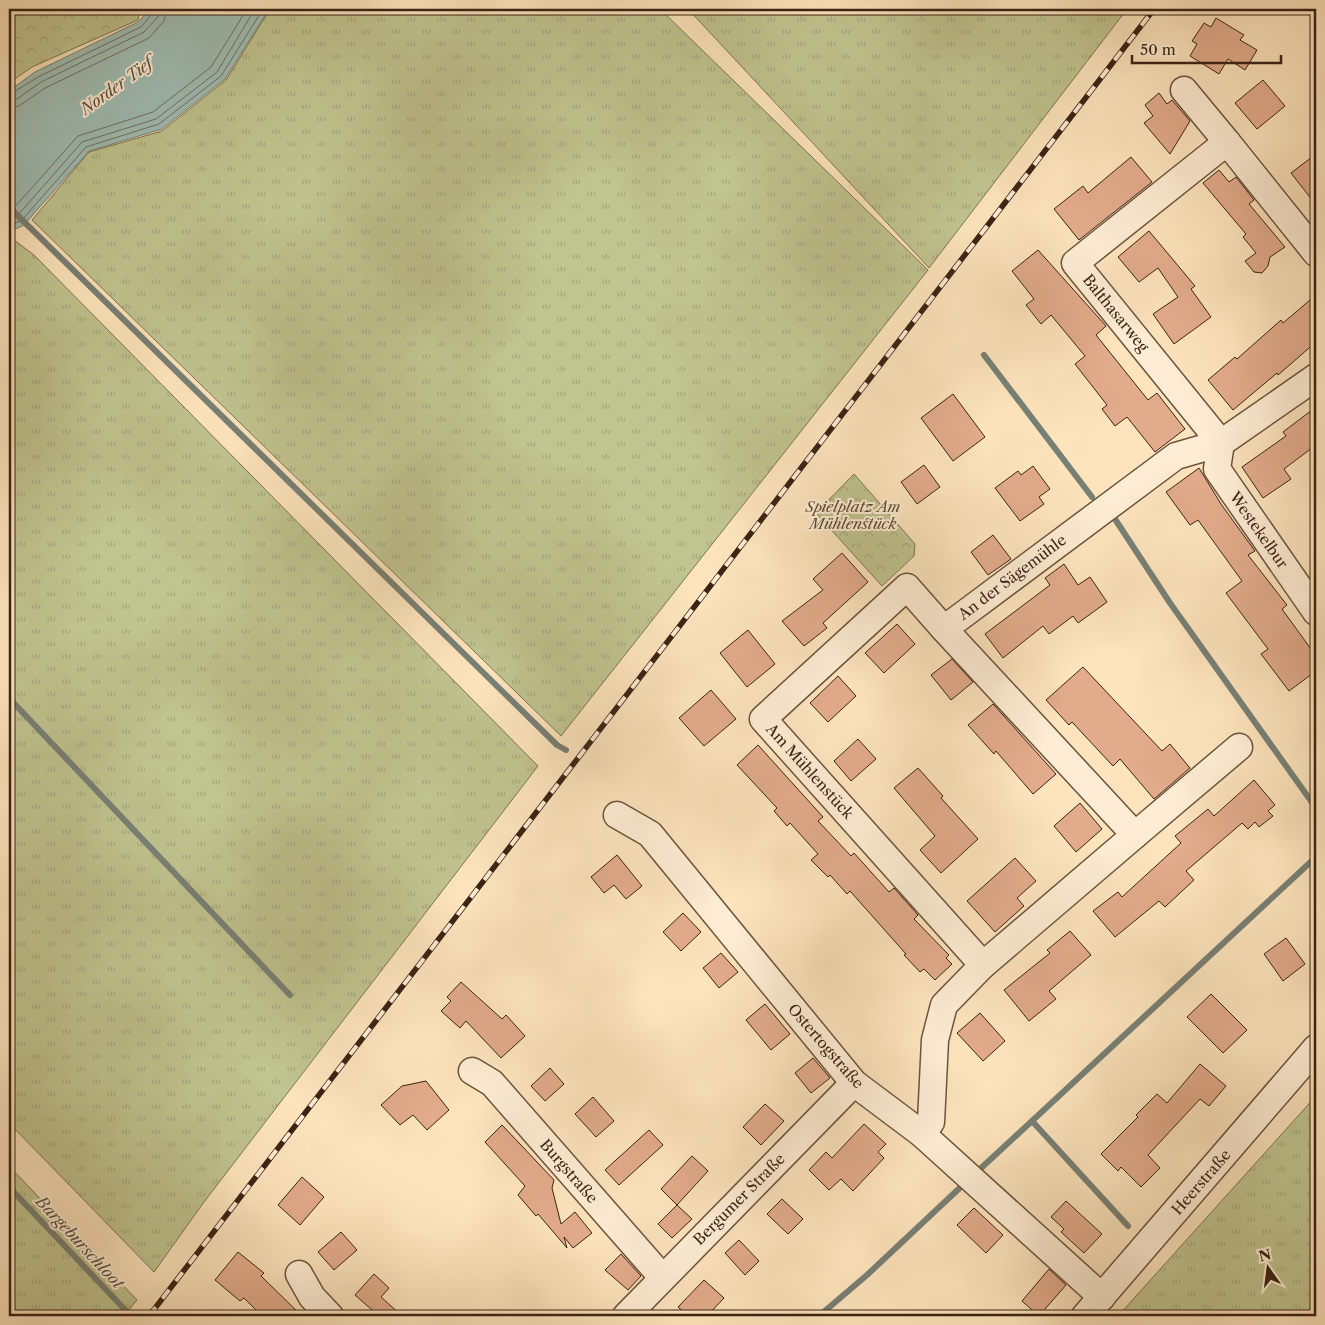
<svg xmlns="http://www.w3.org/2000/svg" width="1325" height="1325" viewBox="0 0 1325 1325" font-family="'Libre Caslon Text',serif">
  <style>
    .grass { fill: url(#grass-tufts); stroke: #7e7452 }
    .park { fill: url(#park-crowns); stroke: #7e7452 }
    .water { fill: #a0beb5; stroke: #788075 }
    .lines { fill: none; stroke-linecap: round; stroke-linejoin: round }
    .shore { stroke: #6e7064; stroke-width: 1 }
    .stream { stroke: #788075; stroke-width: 6 }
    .building { fill: #e2ab8b; stroke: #3b2314 }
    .minor-casing { stroke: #6c533e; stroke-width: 29 }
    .minor { stroke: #feedd4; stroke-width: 26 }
    .rail-casing { stroke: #3b2314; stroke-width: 5.5 }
    .rail { stroke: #feedd4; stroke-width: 4; stroke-dasharray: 11; stroke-linecap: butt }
    .labels { text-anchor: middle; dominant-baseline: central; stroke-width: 4; stroke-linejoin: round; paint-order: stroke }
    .street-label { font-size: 15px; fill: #3b2314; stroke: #feedd4 }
    .park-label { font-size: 15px; font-style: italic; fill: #5c4b33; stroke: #feedd4 }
    .water-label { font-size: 16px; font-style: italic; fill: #595244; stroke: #feedd4 }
  </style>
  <defs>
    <pattern id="grass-tufts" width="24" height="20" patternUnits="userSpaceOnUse" patternTransform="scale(1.25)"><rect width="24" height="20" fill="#c0c490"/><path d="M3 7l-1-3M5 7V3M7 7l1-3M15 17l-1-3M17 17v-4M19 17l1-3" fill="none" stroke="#a6a87b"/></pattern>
    <pattern id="park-crowns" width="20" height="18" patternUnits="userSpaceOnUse" patternTransform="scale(1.25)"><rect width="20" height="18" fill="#c0c490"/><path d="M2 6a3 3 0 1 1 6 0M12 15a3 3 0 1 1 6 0" fill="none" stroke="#a6a87b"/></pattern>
  </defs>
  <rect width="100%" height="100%" fill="#fde4bd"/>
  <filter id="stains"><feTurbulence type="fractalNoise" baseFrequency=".004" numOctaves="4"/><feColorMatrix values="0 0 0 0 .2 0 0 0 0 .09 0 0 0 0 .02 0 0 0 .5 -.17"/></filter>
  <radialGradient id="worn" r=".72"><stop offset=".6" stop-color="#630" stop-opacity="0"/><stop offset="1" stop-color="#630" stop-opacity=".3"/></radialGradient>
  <!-- grass -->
  <g class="grass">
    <polygon points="270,9 660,9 928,270 561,736 32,220 89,152 162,131 226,80"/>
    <polygon points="688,9 1127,9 929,268"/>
    <polygon points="10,237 34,255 538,766 204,1202 154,1272 9,1123"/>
    <polygon points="1316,1096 1316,1316 1118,1316"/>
    <polygon points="9,1166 137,1300 124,1316 9,1316"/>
  </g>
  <!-- park -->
  <g class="park">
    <polygon points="9,9 140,9 138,20 32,67 9,83"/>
    <polygon points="854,474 915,544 914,556 882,586 816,513"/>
  </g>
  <!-- water -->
  <polygon class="water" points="150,9 269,9 225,79 162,129 89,151 24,225 9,232 9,91 35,72 138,22"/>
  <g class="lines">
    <!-- shore -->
    <g class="shore">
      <polyline points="9,95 38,77 141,27 152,14 153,9"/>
      <polyline points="9,101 17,99 41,82 144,32 158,17 160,9"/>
      <polyline points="9,108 19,106 45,88 149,38 164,21 167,9"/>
      <polyline points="9,211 13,209 78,136 153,112 211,67 247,9"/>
      <polyline points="9,220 18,215 82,142 156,119 217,72 255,9"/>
      <polyline points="9,226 22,220 86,147 159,124 221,76 263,9"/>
    </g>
    <!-- stream -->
    <g class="stream">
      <polyline points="9,207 557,745 566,750"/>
      <polyline points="984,355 1092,497"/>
      <polyline points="1113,516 1170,603 1316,808"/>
      <polyline points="9,698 290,995"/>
      <polyline points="979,1170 1032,1121"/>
      <polyline points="9,1187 131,1316"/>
      <polyline points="1128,1226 1032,1121 1316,857"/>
      <polyline points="819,1316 867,1275 965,1183"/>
    </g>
  </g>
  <!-- building -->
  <g class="building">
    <polygon points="1216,18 1244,35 1240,40 1257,50 1245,70 1228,59 1219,74 1190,56 1197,44 1192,41 1204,23 1211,27"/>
    <polygon points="1263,80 1285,106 1257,129 1235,103"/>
    <polygon points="1159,93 1167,104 1172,100 1190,121 1170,154 1144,123 1153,116 1145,105"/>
    <polygon points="1316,154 1316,205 1291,173"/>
    <polygon points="1131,157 1152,182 1079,240 1054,209 1083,186 1088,193"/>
    <polygon points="1219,170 1229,182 1236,177 1254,200 1249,204 1285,247 1270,257 1268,266 1262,273 1254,272 1245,261 1256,253 1243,237 1246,234 1203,183"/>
    <polygon points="1149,231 1195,286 1191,289 1211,317 1174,344 1153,314 1178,297 1158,268 1139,282 1118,257"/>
    <polygon points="1038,250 1106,326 1096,335 1148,400 1157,393 1185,429 1155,452 1127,417 1115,426 1102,409 1107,405 1075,364 1085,356 1051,315 1041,324 1026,305 1034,299 1012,271"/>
    <polygon points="1316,295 1316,342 1278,375 1277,373 1233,410 1208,380 1235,357 1237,359 1281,320 1283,323"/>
    <polygon points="953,394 985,437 953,461 921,418"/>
    <polygon points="1316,407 1316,445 1284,469 1291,479 1263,498 1242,467 1286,436 1283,432"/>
    <polygon points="924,465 940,487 917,504 901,482"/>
    <polygon points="1033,466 1050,489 1039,497 1044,504 1020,521 995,488 1018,471 1021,475"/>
    <polygon points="1199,468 1221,504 1255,551 1248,555 1287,605 1282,609 1316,656 1316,671 1289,691 1261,654 1268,649 1226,593 1242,581 1198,520 1190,525 1166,492"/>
    <polygon points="993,535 1011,559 988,575 971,552"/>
    <polygon points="842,553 868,582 823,623 827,628 804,646 782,621 823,590 813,579"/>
    <polygon points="1064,564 1078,585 1090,577 1107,602 1078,623 1073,616 1049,634 1043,626 1003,658 985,634 1050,585 1045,578"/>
    <polygon points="897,624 915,644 884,673 865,653"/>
    <polygon points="748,630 775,664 747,687 720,653"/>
    <polygon points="952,659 973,682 951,700 931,675"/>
    <polygon points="1083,667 1162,751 1170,744 1190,768 1154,799 1120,759 1113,766 1072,722 1069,725 1046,700"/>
    <polygon points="838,676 856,696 828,722 810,703"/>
    <polygon points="711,690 736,719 704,746 679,718"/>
    <polygon points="993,704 1056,774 1033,794 996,751 994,754 968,725"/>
    <polygon points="858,739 876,759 851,781 834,761"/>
    <polygon points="758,745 823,817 818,821 851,856 854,853 889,892 894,888 918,915 914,919 949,955 946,958 952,964 935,980 924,969 920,972 904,955 906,954 850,891 847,894 830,875 828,877 811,860 818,854 790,823 787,826 774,811 777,808 737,765"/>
    <polygon points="918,768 943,796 941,798 978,839 941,873 920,850 935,836 894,788"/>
    <polygon points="1254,780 1275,805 1268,811 1273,816 1259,827 1255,822 1248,829 1242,823 1186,871 1194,880 1165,907 1159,901 1115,937 1093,911 1118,892 1122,897 1181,843 1175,836 1208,809 1214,816"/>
    <polygon points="1080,803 1102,829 1076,852 1054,826"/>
    <polygon points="617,855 642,886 626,899 614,885 604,893 591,877"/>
    <polygon points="1015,858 1036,881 1017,898 1024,906 995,932 967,901"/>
    <polygon points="683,913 701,932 681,951 663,932"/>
    <polygon points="1070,931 1091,955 1049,991 1056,999 1029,1021 1004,990 1050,953 1047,950"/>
    <polygon points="1286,938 1305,964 1283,981 1264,954"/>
    <polygon points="721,953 738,972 719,988 703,968"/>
    <polygon points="461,982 502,1019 506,1015 525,1036 501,1058 466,1021 460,1028 441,1011 451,1001 447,997"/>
    <polygon points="1211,994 1247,1030 1223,1053 1187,1017"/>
    <polygon points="765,1004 790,1034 771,1050 746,1020"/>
    <polygon points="980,1013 1005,1041 983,1061 957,1033"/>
    <polygon points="813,1058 830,1078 811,1093 795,1073"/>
    <polygon points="1200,1064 1226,1086 1209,1106 1200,1099 1148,1155 1160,1168 1141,1187 1121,1167 1118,1171 1101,1154 1138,1117 1136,1115 1157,1094 1167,1103"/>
    <polygon points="550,1068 564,1084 545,1101 531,1086"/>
    <polygon points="426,1081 449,1110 427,1130 413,1115 400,1125 381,1105 402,1086"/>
    <polygon points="593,1097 614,1121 596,1137 575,1114"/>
    <polygon points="765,1104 784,1121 761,1145 743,1127"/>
    <polygon points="864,1124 886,1144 878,1152 884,1158 853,1191 841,1179 829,1190 809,1170 826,1152 832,1158"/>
    <polygon points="502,1125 554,1180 552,1188 561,1224 575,1212 592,1233 573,1248 564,1237 567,1248 538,1214 536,1216 518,1195 525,1186 485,1142"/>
    <polygon points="649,1130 663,1145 619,1185 605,1170"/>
    <polygon points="692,1156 708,1171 677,1205 661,1189"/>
    <polygon points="302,1177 324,1197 300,1225 278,1205"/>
    <polygon points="782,1199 803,1219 788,1234 767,1214"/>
    <polygon points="1066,1201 1102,1234 1084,1253 1061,1232 1064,1229 1051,1217"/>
    <polygon points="677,1205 692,1219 672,1238 658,1224"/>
    <polygon points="974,1208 1003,1235 986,1253 957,1225"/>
    <polygon points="341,1232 357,1250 334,1270 318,1252"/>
    <polygon points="739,1240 759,1261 745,1275 725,1253"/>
    <polygon points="238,1252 264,1273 261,1276 302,1316 262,1316 244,1298 240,1301 215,1280"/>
    <polygon points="621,1254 641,1276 628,1290 605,1270"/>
    <polygon points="1049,1269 1066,1285 1039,1316 1022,1301"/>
    <polygon points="374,1274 389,1288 381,1297 402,1316 379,1316 355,1295"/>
    <polygon points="704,1280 724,1298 707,1316 688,1316 678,1307"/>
  </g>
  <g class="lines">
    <!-- minor casing -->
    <g class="minor-casing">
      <g id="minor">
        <polyline points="1184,90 1227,142"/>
        <polyline points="1316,253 1227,142 1075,263 1221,443 1217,469 1316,612"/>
        <polyline points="944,629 907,587 763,719 983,965"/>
        <polyline points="617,815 650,834 854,1083 922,1134 1102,1297"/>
        <polyline points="1135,835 1239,747"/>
        <polyline points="472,1071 492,1083 662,1277"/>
        <polyline points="922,1134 931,1122 935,1040 944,1005 983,965 1135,835 944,629 1176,456 1221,443 1316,377"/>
        <polyline points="299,1274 312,1297 330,1316"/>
        <polyline points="626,1316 854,1083"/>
        <polyline points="1085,1316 1316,1048"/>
      </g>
    </g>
    <!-- minor -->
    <use href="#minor" class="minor"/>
    <!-- rail casing -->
    <g class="rail-casing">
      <polyline id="rail" points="149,1316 1154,9"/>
    </g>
    <!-- rail -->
    <use href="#rail" class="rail"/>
  </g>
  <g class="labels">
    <!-- street labels -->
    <g class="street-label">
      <text transform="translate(1116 313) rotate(51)">Balthasarweg</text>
      <text transform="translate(1259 530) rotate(55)">Westekelbur</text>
      <text transform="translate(1012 577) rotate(-37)">An der Sägemühle</text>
      <text transform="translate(810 771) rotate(48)">Am Mühlenstück</text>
      <text transform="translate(826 1046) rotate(49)">Ostertogstraße</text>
      <text transform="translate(569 1171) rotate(49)">Burgstraße</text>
      <text transform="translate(1201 1182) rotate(-49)">Heerstraße</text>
      <text transform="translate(739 1199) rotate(-45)">Bergumer Straße</text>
    </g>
    <!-- park labels -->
    <g class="park-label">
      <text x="853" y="506">Spielplatz Am<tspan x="853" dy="17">Mühlenstück</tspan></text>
    </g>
    <!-- water labels -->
    <g class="water-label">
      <text transform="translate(116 86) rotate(-36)">Norder Tief</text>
      <text transform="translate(80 1242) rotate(47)">Bargeburschloot</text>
    </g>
  </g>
  <!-- margin -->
  <rect width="1325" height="1325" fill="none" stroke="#fde4bd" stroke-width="30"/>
  <rect x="10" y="10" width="1305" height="1305" fill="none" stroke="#3b2314" stroke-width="2.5"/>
  <rect x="15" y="15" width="1295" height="1295" fill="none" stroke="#3b2314"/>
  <!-- north arrow -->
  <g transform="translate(1268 1268) rotate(346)" stroke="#feedd4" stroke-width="4" paint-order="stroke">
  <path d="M0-4L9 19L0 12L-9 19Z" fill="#3b2314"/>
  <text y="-8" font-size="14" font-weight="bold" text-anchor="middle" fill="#3b2314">N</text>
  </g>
  <!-- scale -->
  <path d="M1132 55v8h149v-8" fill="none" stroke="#3b2314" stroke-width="2.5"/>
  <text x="1140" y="55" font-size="15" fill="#3b2314" stroke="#feedd4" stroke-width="4" paint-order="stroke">50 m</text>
  <rect width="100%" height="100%" filter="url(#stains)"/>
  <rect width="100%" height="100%" fill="url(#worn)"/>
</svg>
